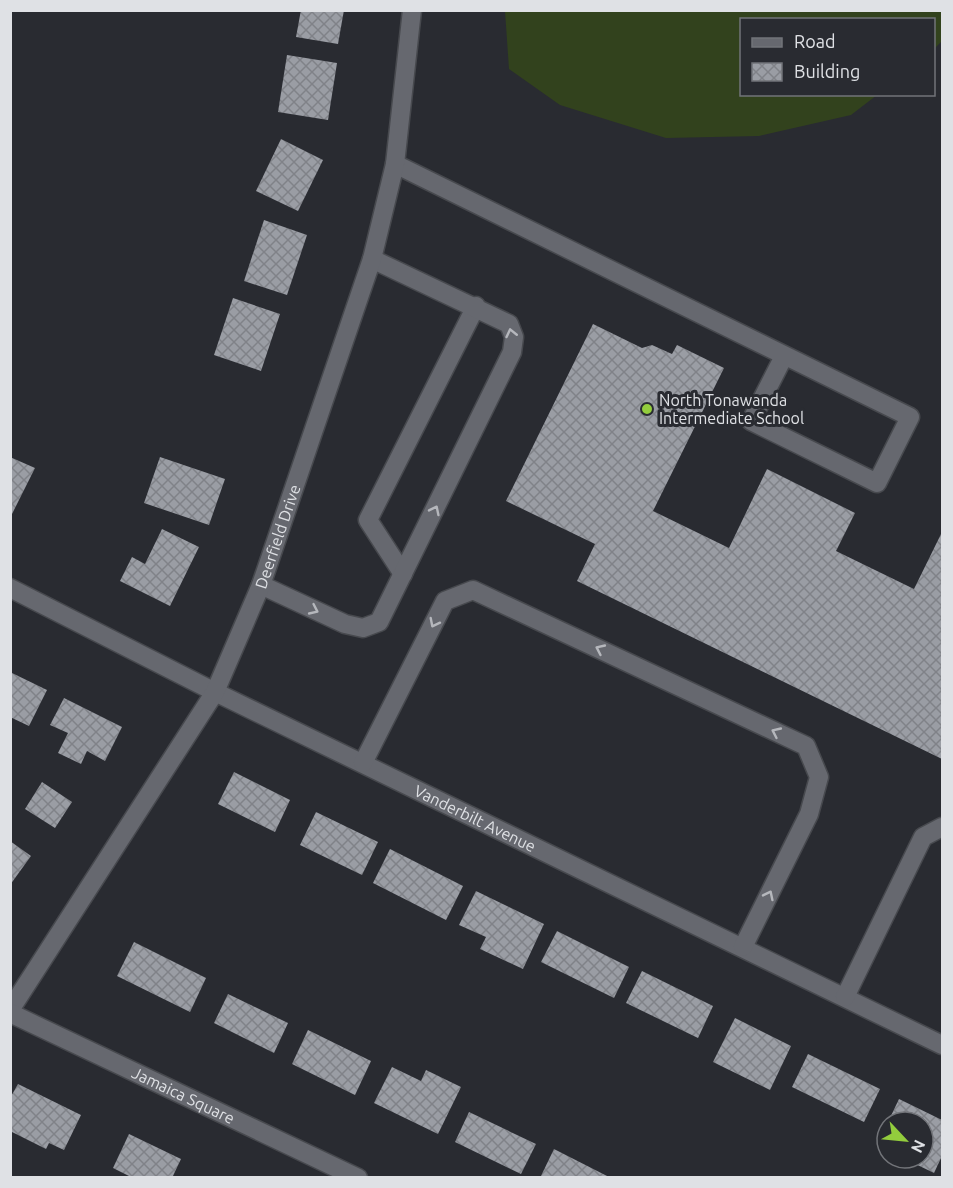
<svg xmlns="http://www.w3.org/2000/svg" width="953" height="1188" viewBox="0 0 953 1188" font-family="Ubuntu,sans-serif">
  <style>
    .grass { fill: #32421d }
    .building { fill: url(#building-cross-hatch) }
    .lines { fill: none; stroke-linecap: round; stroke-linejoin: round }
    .minor-casing { stroke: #47494e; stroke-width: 21 }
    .minor { stroke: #66686f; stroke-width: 18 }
    .oneway { stroke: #b5b7bc }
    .poi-dot { fill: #93cd3d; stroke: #292b31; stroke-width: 2 }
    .labels { text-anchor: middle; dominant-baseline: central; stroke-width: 6; stroke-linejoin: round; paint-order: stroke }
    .poi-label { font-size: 16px; fill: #dfe1e5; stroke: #292b31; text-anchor: start }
    .street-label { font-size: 16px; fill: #dfe1e5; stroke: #292b31 }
  </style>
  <defs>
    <pattern id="building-cross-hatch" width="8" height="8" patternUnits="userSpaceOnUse" patternTransform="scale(1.5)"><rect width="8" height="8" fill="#9a9da4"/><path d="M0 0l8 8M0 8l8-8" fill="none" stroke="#808288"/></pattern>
  </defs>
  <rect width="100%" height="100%" fill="#292b31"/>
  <!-- grass -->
  <polygon class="grass" points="505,11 942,11 942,41 934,49 934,20 742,20 742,94 877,95 851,115 759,136 666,138 560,105 509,69"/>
  <!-- building -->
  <g class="building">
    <polygon points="301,10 344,10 338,44 296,37"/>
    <polygon points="287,55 337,63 328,120 278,112"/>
    <polygon points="281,139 323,160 298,211 256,191"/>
    <polygon points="264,220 307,235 287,295 244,281"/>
    <polygon points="233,298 280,314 261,371 214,355"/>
    <polygon points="593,324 642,348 652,345 672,354 677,345 724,368 653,511 729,548 767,469 855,513 836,551 914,589 942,532 942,759 577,581 595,544 506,501"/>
    <polygon points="10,457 35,468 10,518"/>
    <polygon points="160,457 225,479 209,525 144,503"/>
    <polygon points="162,529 199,547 170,606 120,581 132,557 145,564"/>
    <polygon points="10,672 47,690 29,726 10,717"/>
    <polygon points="64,698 122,727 105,761 87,751 81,764 58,753 68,733 50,725"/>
    <polygon points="234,772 290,800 275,832 218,804"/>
    <polygon points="42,782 72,802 55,828 25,809"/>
    <polygon points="316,812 378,842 362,875 300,845"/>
    <polygon points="10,841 31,856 10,885"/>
    <polygon points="390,849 463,886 446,920 373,883"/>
    <polygon points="476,891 544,924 523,969 480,949 486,937 459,925"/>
    <polygon points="557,931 629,967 614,998 541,962"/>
    <polygon points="134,942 206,978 190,1012 117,976"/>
    <polygon points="642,971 713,1006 698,1038 626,1003"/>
    <polygon points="228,994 288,1023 274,1053 214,1023"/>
    <polygon points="735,1018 791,1046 770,1090 713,1062"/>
    <polygon points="308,1030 371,1061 355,1095 292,1064"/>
    <polygon points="808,1054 880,1089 864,1122 792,1087"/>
    <polygon points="392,1067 421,1081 426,1070 461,1087 438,1134 374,1103"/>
    <polygon points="18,1084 81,1115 64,1150 49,1143 46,1149 10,1131 10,1098"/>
    <polygon points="899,1099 942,1120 942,1156 934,1173 903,1158 923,1158 923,1122 888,1122"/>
    <polygon points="469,1112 536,1144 521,1174 455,1142"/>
    <polygon points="887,1124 887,1150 877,1145"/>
    <polygon points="129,1134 181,1159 172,1178 133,1178 113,1168"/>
    <polygon points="554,1149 611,1178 540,1178"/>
  </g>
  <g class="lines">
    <!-- minor casing -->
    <g class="minor-casing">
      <g id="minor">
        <polyline points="395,164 910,417 877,483 751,421 784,356"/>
        <polyline points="403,574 368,520 476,306"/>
        <polyline points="261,585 345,624 363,628 379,622 512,352 514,337 509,324 372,259"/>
        <path id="s1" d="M10,588L215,692L942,1045"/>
        <polyline points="363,763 445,601 473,590 806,746 819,777 809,814 743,947"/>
        <polyline points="845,997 923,837 942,827"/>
        <path id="s2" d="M10,1010L215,692L261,585L372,259L395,164L412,10"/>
        <path id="s3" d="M10,1013L358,1178"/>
      </g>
    </g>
    <!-- minor -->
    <use href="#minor" class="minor"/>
  </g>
  <!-- one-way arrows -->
  <defs><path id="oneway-chevron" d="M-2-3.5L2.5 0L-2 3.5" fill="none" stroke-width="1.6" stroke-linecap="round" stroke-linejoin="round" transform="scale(1.5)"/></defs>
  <g class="oneway">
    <use href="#oneway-chevron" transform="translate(511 333) rotate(-103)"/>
    <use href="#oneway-chevron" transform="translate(435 510) rotate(-64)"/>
    <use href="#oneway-chevron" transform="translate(314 610) rotate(25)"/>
    <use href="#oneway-chevron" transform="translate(434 623) rotate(117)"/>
    <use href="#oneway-chevron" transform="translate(600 649) rotate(-155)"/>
    <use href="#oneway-chevron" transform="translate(776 732) rotate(-155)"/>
    <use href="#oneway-chevron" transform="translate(769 895) rotate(-64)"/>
  </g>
  <!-- markers -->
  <circle class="poi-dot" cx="647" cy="409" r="6"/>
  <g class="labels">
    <!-- poi labels -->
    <g class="poi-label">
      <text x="659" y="400">North Tonawanda<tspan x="659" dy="18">Intermediate School</tspan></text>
    </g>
    <!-- street labels -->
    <g class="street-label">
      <text stroke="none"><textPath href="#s2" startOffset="546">Deerfield Drive</textPath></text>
      <text stroke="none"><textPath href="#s1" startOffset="519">Vanderbilt Avenue</textPath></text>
      <text stroke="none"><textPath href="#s3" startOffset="192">Jamaica Square</textPath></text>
    </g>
  </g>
  <!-- border -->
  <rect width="953" height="1188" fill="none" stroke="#dfe1e5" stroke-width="24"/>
  <!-- legend -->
  <rect x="740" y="18" width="195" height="78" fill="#292b31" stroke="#727479" stroke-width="1.5"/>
  <rect x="752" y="38" width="30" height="9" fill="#66686f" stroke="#727479" stroke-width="1.5"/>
  <text x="794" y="48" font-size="18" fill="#dfe1e5">Road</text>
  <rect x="752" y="63" width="30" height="18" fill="url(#building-cross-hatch)" stroke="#727479" stroke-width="1.5"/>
  <text x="794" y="78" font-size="18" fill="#dfe1e5">Building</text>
  <!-- north arrow -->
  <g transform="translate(905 1140) rotate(116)"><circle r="28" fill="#292b31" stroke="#727479" stroke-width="1.5"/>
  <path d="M0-4.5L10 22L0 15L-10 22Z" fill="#93cd3d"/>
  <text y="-9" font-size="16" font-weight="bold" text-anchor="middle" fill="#dfe1e5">N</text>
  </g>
</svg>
